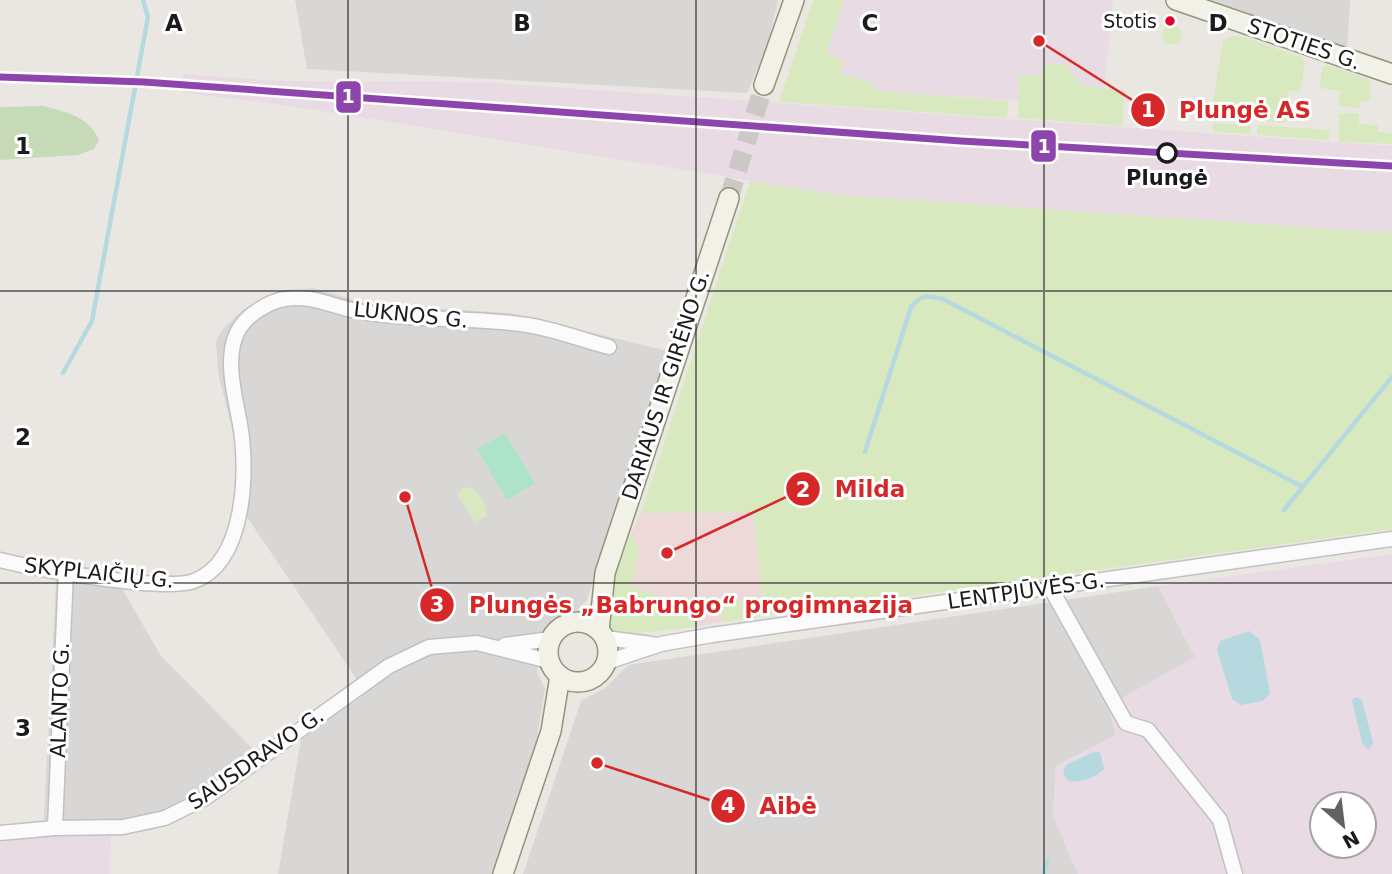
<svg xmlns="http://www.w3.org/2000/svg" width="1392" height="874" viewBox="0 0 1392 874" font-family="'DejaVu Sans',sans-serif">
  <style>
    .residential { fill: #d9d7d5 }
    .commercial { fill: #edd9d7 }
    .industrial { fill: #e8dbe4; fill-rule: evenodd }
    .grass { fill: #d8e9c0 }
    .forest { fill: #c6dab7 }
    .pitch { fill: #ace3c9 }
    .water { fill: #b5d9df }
    .lines { fill: none; stroke-linecap: round; stroke-linejoin: round }
    .stream { stroke: #b5d9df; stroke-width: 4.5 }
    .secondary-tunnel { stroke: #cbc8c5; stroke-width: 19; stroke-dasharray: 19 10; stroke-linecap: butt }
    .minor-casing { stroke: #c2c1bf; stroke-width: 17 }
    .secondary-casing { stroke: #94937b; stroke-width: 22 }
    .minor { stroke: #fcfbfb; stroke-width: 14 }
    .secondary { stroke: #f2f1e8; stroke-width: 19 }
    .rail-1-casing { stroke: #fff; stroke-width: 12 }
    .rail-1 { stroke: #8e44ad; stroke-width: 7 }
    .grid { fill: none; stroke: #1b1b1b; stroke-width: 2; stroke-opacity: 0.55 }
    .bus-dot { fill: #e4002b; stroke: #fff; stroke-width: 2.5 }
    .stop-dot { fill: #fff; stroke: #1b1b1b; stroke-width: 3.5 }
    .labels { text-anchor: middle; dominant-baseline: central; stroke-width: 6; stroke-linejoin: round; paint-order: stroke }
    .bus-label { font-size: 19px; fill: #1b1b1b; stroke: #fff; text-anchor: end }
    .street-label { font-size: 21px; fill: #1b1b1b; stroke: #fff }
    .stop-label { font-size: 21px; font-weight: bold; fill: #1b1b1b; stroke: #fff }
    .grid-label { font-size: 23px; text-anchor: middle; font-weight: bold; fill: #1b1b1b; stroke: #fff; stroke-width: 6; stroke-linejoin: round; paint-order: stroke }
    .leader { fill: none; stroke: #d62828; stroke-width: 2.5 }
    .callout-dot { fill: #d62828; stroke: #fff; stroke-width: 2.5 }
    .mark-label { font-size: 21px; text-anchor: middle; font-weight: bold; fill: #fff }
    .callout-label { font-size: 23px; text-anchor: middle; font-weight: bold; fill: #d62828; stroke: #fff; stroke-width: 6; stroke-linejoin: round; paint-order: stroke }
    .line-badge { stroke: #fff; stroke-width: 2.5 }
    .badge-label { font-size: 19px; text-anchor: middle; font-weight: bold; fill: #fff }
  </style>
  <rect width="100%" height="100%" fill="#eae7e3"/>
  <!-- residential -->
  <g class="residential">
    <polygon points="295,0 778,0 768,45 747,93 307,69"/>
    <polygon points="1202,0 1350,0 1347,53"/>
    <polygon points="314,288 367,304 511,313 668,351 587,600 577,610 543,632 537,671 545,689 536,742 493,874 278,874 301,740 366,693 234,498 236,445 218,373 216,341 222,330 244,309 274,293"/>
    <polygon points="57,562 112,571 161,656 267,763 199,810 152,830 111,836 43,836"/>
    <polygon points="1158,586 1195,657 1108,706 1116,735 1056,766 1053,815 1078,874 523,874 581,701 605,688 628,665"/>
  </g>
  <!-- commercial -->
  <polygon class="commercial" points="753,512 763,600 721,606 722,622 696,627 695,610 630,586 640,549 631,534 641,513"/>
  <!-- industrial -->
  <g class="industrial">
    <polygon points="844,0 1113,0 1104,88 1084,86 1064,64 1045,64 1042,76 1019,76 1018,101 878,91 871,83 840,73 827,53"/>
    <polygon points="183,74 276,81 482,82 1392,146 1392,233 838,195 303,108 181,92"/>
    <path d="M1392,554V874H1078L1053,815L1056,766L1116,735L1108,706L1195,657L1158,586ZM1322,804H1364V846H1322Z"/>
    <polygon points="37,836 111,836 110,874 0,874 0,842"/>
  </g>
  <!-- grass -->
  <g class="grass">
    <polygon points="813,0 844,0 827,53 844,61 840,73 871,83 878,91 1008,101 1007,118 779,102"/>
    <circle cx="1172" cy="35" r="10"/>
    <polygon points="1231,36 1240,36 1301,57 1305,63 1300,92 1288,91 1286,123 1211,116 1223,41"/>
    <polygon points="1044,64 1064,64 1084,86 1125,90 1122,126 1018,118 1019,75 1042,76"/>
    <polygon points="1327,65 1368,79 1371,83 1370,100 1360,102 1359,108 1338,106 1340,91 1320,88 1322,68"/>
    <polygon points="1359,113 1359,124 1378,125 1378,132 1392,133 1392,144 1339,142 1339,114"/>
    <polygon points="1213,123 1250,125 1250,134 1213,132"/>
    <polygon points="1258,125 1330,130 1329,140 1257,135"/>
    <polygon points="750,181 838,195 1392,233 1392,529 722,622 721,606 763,599 753,512 641,513"/>
    <path d="M469,487C479,490 488,505 486,516L475,522L458,496L461,489Z"/>
    <path d="M631,534L640,549L631,586L695,610L696,627L619,635C587,620 622,558 631,534Z"/>
  </g>
  <!-- forest -->
  <path class="forest" d="M43,106C66,112 89,116 99,140L94,149L78,155L0,160V107Z"/>
  <!-- pitch -->
  <polygon class="pitch" points="505,433 535,483 507,500 477,449"/>
  <!-- water -->
  <g class="water">
    <polygon points="1249,631 1260,640 1270,693 1263,701 1241,705 1232,699 1217,650 1220,641"/>
    <polygon points="1356,697 1362,700 1373,743 1368,750 1362,743 1352,700"/>
    <path d="M1093,752H1100L1104,769C1096,778 1080,783 1068,781L1063,774L1066,765Z"/>
  </g>
  <g class="lines">
    <!-- stream -->
    <g class="stream">
      <polyline points="63,373 92,321 148,17 143,0"/>
      <path d="M865,452L911,307C922,294 928,295 943,299L1303,487"/>
      <polyline points="1284,510 1392,377"/>
      <polyline points="1044,874 1047,861"/>
    </g>
    <!-- secondary-tunnel -->
    <polyline class="secondary-tunnel" points="729,198 764,85"/>
    <!-- minor casing -->
    <g class="minor-casing">
      <g id="minor">
        <path d="M0,560C36,569 164,592 194,581C246,562 248,470 240,424C235,395 222,353 241,326C249,314 270,301 285,299C311,294 333,307 357,311C413,322 471,316 527,325C554,329 582,340 609,347"/>
        <polyline points="1050,587 1126,723 1148,730 1220,820 1235,874"/>
        <polyline points="605,638 652,644"/>
        <polyline points="505,645 551,639"/>
        <polyline points="607,662 661,644 712,635 1392,539"/>
        <polyline points="55,828 66,571"/>
        <polyline points="0,833 55,828 123,827 165,818 205,798 389,666 429,647 477,643 549,661"/>
      </g>
    </g>
    <!-- secondary casing -->
    <g class="secondary-casing">
      <g id="secondary">
        <polyline points="1176,0 1392,74"/>
        <polyline points="764,85 794,0"/>
        <circle cx="578" cy="652" r="30"/>
        <polyline points="599,630 605,573 729,198"/>
        <polyline points="503,874 551,731 560,676"/>
      </g>
    </g>
    <!-- minor -->
    <use href="#minor" class="minor"/>
    <!-- secondary -->
    <use href="#secondary" class="secondary"/>
    <!-- rail-1 casing -->
    <g class="rail-1-casing">
      <polyline id="rail-1" points="0,77 144,82 961,141 1392,166"/>
    </g>
    <!-- rail-1 -->
    <use href="#rail-1" class="rail-1"/>
  </g>
  <!-- grid -->
  <path class="grid" d="M348,0V874M696,0V874M1044,0V874M0,291H1392M0,583H1392"/>
  <!-- markers -->
  <circle class="bus-dot" cx="1170" cy="21" r="6"/>
  <circle class="stop-dot" cx="1167" cy="153" r="9"/>
  <g class="labels">
    <!-- bus labels -->
    <g class="bus-label">
      <text x="1157" y="21">Stotis</text>
    </g>
    <!-- street labels -->
    <g class="street-label">
      <text transform="translate(1304 44) rotate(19)">STOTIES G.</text>
      <text transform="translate(411 315) rotate(6)">LUKNOS G.</text>
      <text transform="translate(666 385) rotate(-72)">DARIAUS IR GIRĖNO G.</text>
      <text transform="translate(99 573) rotate(6)">SKYPLAIČIŲ G.</text>
      <text transform="translate(1026 591) rotate(-8)">LENTPJŪVĖS G.</text>
      <text transform="translate(60 700) rotate(-88)">ALANTO G.</text>
      <text transform="translate(256 759) rotate(-35)">SAUSDRAVO G.</text>
    </g>
    <!-- stop labels -->
    <g class="stop-label">
      <text x="1167" y="178">Plungė</text>
    </g>
  </g>
  <g class="grid-label">
    <text x="174" y="31">A</text>
    <text x="522" y="31">B</text>
    <text x="870" y="31">C</text>
    <text x="1218" y="31">D</text>
    <text x="23" y="154">1</text>
    <text x="23" y="445">2</text>
    <text x="23" y="736">3</text>
  </g>
  <!-- callouts -->
  <path class="leader" d="M1039 41L1148 110M667 553L803 489M405 497L437 605M597 763L728 806"/>
  <g class="callout-dot">
    <circle cx="1039" cy="41" r="7"/>
    <circle cx="667" cy="553" r="7"/>
    <circle cx="405" cy="497" r="7"/>
    <circle cx="597" cy="763" r="7"/>
    <circle cx="1148" cy="110" r="18"/>
    <circle cx="803" cy="489" r="18"/>
    <circle cx="437" cy="605" r="18"/>
    <circle cx="728" cy="806" r="18"/>
  </g>
  <g class="mark-label">
    <text x="1148" y="117">1</text>
    <text x="803" y="497">2</text>
    <text x="437" y="612">3</text>
    <text x="728" y="813">4</text>
  </g>
  <g class="callout-label">
    <text x="1245" y="118">Plungė AS</text>
    <text x="870" y="497">Milda</text>
    <text x="691" y="613">Plungės „Babrungo“ progimnazija</text>
    <text x="788" y="814">Aibė</text>
  </g>
  <g class="line-badge">
    <rect x="335" y="80" width="27" height="34" rx="7" fill="#8e44ad"/>
    <rect x="1030" y="129" width="27" height="34" rx="7" fill="#8e44ad"/>
  </g>
  <g class="badge-label">
    <text x="348" y="103">1</text>
    <text x="1044" y="153">1</text>
  </g>
  <!-- north arrow -->
  <g transform="translate(1343 825) rotate(152)"><circle r="33" fill="#ffffff" stroke="#a4a4a4" stroke-width="2"/>
  <path d="M0-5L12 26L0 18L-12 26Z" fill="#636261"/>
  <text y="-10" font-size="19" font-weight="bold" text-anchor="middle" fill="#1b1b1b">N</text>
  </g>
</svg>
